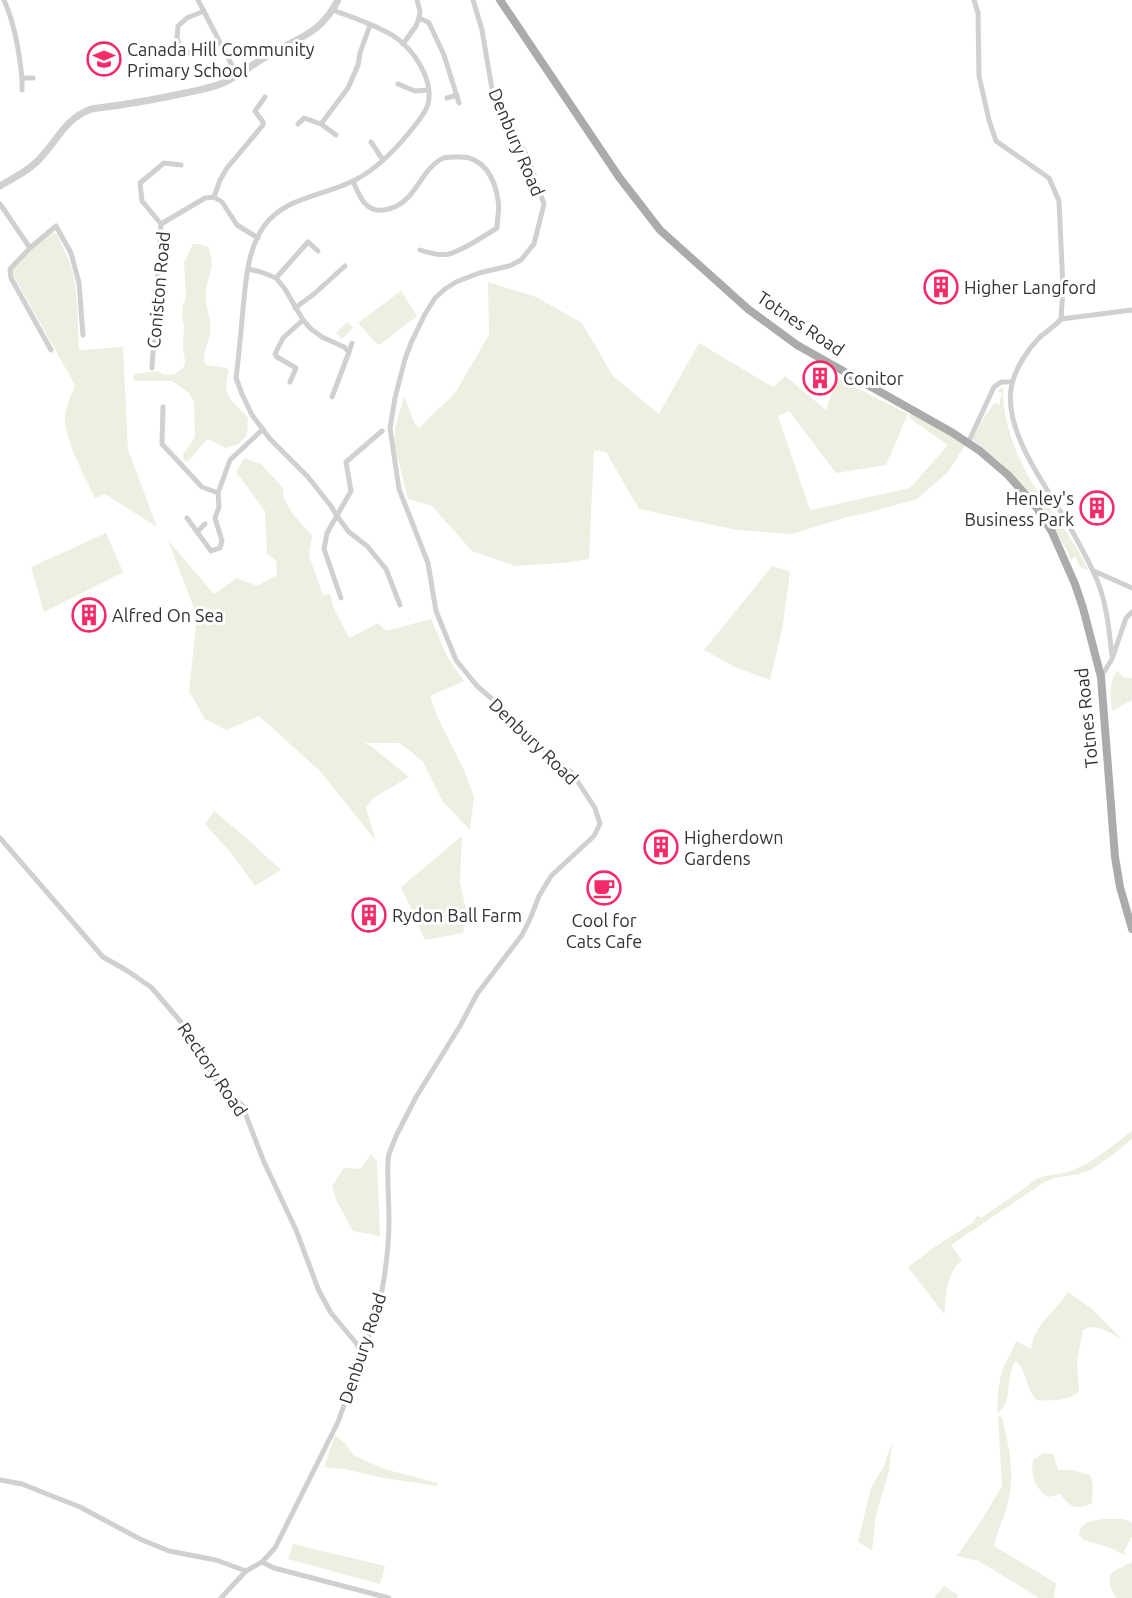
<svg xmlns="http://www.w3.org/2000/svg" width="1132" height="1598" viewBox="0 0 1132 1598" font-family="Ubuntu,sans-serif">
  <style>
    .green { fill: #ecf0e0 }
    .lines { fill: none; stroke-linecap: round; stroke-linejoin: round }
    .minor { stroke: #d0d0d0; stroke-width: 5 }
    .tertiary { stroke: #d0d0d0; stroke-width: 7 }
    .primary { stroke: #ababab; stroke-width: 8 }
    .labels { text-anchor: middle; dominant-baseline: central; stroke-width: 6; stroke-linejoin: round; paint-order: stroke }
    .poi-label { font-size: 18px; fill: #333; stroke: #fff; text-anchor: start }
    .street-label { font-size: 18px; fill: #333; stroke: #fff }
  </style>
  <rect width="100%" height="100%" fill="#fff"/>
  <!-- green -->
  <g class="green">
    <path d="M51,232L57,234C63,248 71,263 74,278C78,302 78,326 79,350L123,347L128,450L157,527L105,494L95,498C86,479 66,441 65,422C64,410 71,396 75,385L12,273L16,265Z"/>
    <path d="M193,244H200L208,247C217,269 207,272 206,293C205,307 212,319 210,334C208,345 201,355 206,365L226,368L229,371C221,399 232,399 248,418L247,435L238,444L226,448L208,439L187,462L184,460L183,455L195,437L194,401L188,392L172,381H135L133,378L135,374L158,371L165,375L175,374L184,367L185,361L183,347L184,326L182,316L183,305L186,297L184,263Z"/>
    <polygon points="488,282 536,297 582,323 613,376 659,414 699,343 773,387 785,376 826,410 837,378 908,414 886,465 836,473 789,411 778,416 810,510 910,488 948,445 909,418 910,414 913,413 966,444 948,472 917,499 863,514 850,516 792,534 737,530 639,509 606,452 594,450 589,559 563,563 515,566 472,551 432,506 408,499 394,443 396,425 404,396 414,422 419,428 455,393 489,335"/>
    <polygon points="401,291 417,316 381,344 377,344 358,323"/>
    <polygon points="347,322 353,328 342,339 336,333"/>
    <path d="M1003,387C1002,420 1016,456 1033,484C1051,513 1074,538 1088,570C1079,569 1078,564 1076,556L1071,560L1067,550L1053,528L1015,479L1000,462L972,440L980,424L994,403L1000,404V399L1002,393L998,392L999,389Z"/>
    <polygon points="244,458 261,464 283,488 283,496 292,513 312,536 309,556 323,595 330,594 334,609 349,638 378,623 386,631 431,619 448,658 464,681 430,696 438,718 464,770 474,797 470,830 443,802 423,762 413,753 399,743 365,743 372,747 409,777 373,798 366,808 376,841 320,771 259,716 227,730 205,719 189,691 197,616 168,540 214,594 237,578 257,586 277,575 276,560 267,554 265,511 236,472"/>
    <polygon points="106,533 123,572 44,612 31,567"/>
    <polygon points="772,566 790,572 782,630 770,680 735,667 704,650"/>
    <path d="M1117,670L1123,677L1132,678V700L1112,711C1111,697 1108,682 1117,670Z"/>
    <polygon points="214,811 244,836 281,870 255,886 232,854 205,824"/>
    <polygon points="462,836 460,882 467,914 463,933 425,940 401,887"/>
    <path d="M1132,1131V1139L1110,1157L1090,1170L1079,1174L1055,1178L1043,1183L951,1245L962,1260C945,1275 947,1293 944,1314L908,1267L936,1246L974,1222L977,1215L981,1218L1029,1185C1038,1173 1059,1176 1073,1170C1094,1162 1113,1145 1132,1131Z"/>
    <polygon points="371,1154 377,1161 380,1236 353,1231 336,1200 332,1186 344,1168 361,1169"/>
    <path d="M1068,1292L1092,1309L1122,1339C1110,1333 1096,1322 1083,1330L1077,1362L1079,1391C1071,1401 1050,1401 1037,1400C1025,1389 1027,1368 1015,1361C1005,1376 1014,1403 997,1413C998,1398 998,1383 1003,1368C1007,1359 1013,1351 1016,1341L1031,1349C1035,1322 1055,1313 1068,1292Z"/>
    <path d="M998,1416L1002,1417C1009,1446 1016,1477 1007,1506C1003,1520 997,1532 994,1546L1056,1583L1054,1598H1039L979,1561L957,1556L983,1518L1002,1486Z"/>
    <polygon points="335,1435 345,1443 353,1455 384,1469 438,1483 437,1486 383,1478 344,1469 324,1467"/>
    <polygon points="892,1443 889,1471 876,1515 872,1550 858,1542 871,1488 884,1466"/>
    <path d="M1043,1453L1053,1454L1058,1470H1072L1090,1475L1093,1484L1092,1503C1078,1510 1069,1508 1061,1494L1048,1497C1035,1489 1030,1474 1033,1460Z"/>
    <path d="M1103,1519H1124L1132,1523V1536L1124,1552L1127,1556L1111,1548L1084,1540L1079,1535C1079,1522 1092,1521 1103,1519Z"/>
    <polygon points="293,1544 385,1566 380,1584 288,1559"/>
    <polygon points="1132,1562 1132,1598 1117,1598 1110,1587 1110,1576 1114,1571"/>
    <polygon points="944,1586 958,1595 957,1598 934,1598"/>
  </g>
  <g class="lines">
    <!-- minor -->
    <g class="minor">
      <path d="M4,0C15,25 19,51 22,78H33"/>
      <polyline points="198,0 237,75"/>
      <polyline points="417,0 420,11 419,18"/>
      <path d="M974,0L978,13L979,76L989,120L996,141L1049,178L1059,201L1063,288L1061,319C1055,326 1047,331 1040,337C1028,349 1016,367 1012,384C1001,428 1046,486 1067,522C1076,538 1085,554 1093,571C1106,597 1109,627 1112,656"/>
      <path d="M333,10C351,17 379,26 395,37C414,50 434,80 428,104C425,115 415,125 408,134C393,152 374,171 353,181C323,196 285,197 264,226C247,250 246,281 243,309C241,332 239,355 236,378L242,394L252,415L270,439L308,477L331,506L337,516L349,532L367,546L386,569L400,605"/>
      <polyline points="403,44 416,26 419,18 428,22 430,25 444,55 459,103"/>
      <polyline points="190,52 183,55 177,38 178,26 187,18 204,11"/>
      <polyline points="398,84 415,91 428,90"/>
      <polyline points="22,90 22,78"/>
      <polyline points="447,98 457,95"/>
      <polyline points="298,124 304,118 321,124"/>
      <polyline points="336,135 321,124 348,88 358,65 360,53 370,25"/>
      <polyline points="371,142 383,160"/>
      <path d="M353,181C359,195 365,213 384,210C416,205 417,174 441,159C446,156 453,157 459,157C483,156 495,178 498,200C500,209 497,219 497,228C484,236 464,250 449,254C440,256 429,253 420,250"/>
      <polyline points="214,197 220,180 227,168 263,125 263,122 255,111 265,97"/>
      <polyline points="0,204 30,248"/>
      <polyline points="161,224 205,198 214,197 222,202 237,225 258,238"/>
      <polyline points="161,224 142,201 140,183 164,163 181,165"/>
      <polyline points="248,269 261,272 276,278 285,289 303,320 311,329 322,337 344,347 349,352 352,343"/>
      <polyline points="276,278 308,242 318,251"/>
      <polyline points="295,308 314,294 345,266"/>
      <polyline points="1061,319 1132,310"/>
      <polyline points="51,350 11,278 10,269 30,248 56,226 71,253 79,283 83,335"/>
      <polyline points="152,368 161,224"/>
      <polyline points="290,382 296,368 277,357 275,354 283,338 303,320"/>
      <polyline points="332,397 349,352"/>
      <polyline points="163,407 162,444 202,487 218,493"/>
      <polyline points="968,443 994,387 1001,382 1012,382"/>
      <polyline points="187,518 211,551 220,548 222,541 215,518 219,507 218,493 230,460 263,429"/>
      <polyline points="197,532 205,524"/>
      <polyline points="1094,571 1132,588"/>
      <polyline points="341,598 324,549 327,533 351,491 346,462 382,431"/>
      <polyline points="1101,677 1112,659 1126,618 1132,612"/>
      <polyline points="0,838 103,957 126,970 151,987 182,1023 215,1079 242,1105 264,1162 296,1230 319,1291 331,1313 357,1344 360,1352 360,1360 338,1422 275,1548 262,1562 246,1571 221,1598"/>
      <path d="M359,1348C381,1333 389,1248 389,1220C389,1200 387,1180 388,1160L389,1154L396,1136L416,1097L460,1026L477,994L522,935L530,919L539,896L551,876L594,836L600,824L595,808L572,773L545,751L505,710L477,686L456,660L436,611L428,563L399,489L390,428L395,398L405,359L411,343L425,314L435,298L445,289L456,282L479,273L509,266L521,260L534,244L544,204L528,158L501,109L492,89L482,30L473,0"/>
      <polyline points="0,1480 22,1484 80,1507 140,1539 169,1551 216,1560 246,1571"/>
      <polyline points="262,1562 274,1568 389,1598"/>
    </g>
    <!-- tertiary -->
    <path class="tertiary" d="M0,186C15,177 32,169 43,155C59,137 67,118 91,109C123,105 154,100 185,93C199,90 213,88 225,82C243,73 258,60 276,51C305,35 322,31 338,0"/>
    <!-- primary -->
    <polyline class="primary" points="500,0 619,177 660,230 748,309 797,345 953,433 980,451 1008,475 1037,508 1052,532 1075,584 1083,608 1101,677 1115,857 1120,887 1132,929"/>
  </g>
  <!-- icons -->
  <defs>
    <g id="school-ring" transform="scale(1.725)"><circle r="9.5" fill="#fff" stroke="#f42b69" stroke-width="1.5"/><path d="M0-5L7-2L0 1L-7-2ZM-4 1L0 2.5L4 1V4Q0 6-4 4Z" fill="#f42b69"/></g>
    <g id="building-ring" transform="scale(1.725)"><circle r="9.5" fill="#fff" stroke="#f42b69" stroke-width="1.5"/><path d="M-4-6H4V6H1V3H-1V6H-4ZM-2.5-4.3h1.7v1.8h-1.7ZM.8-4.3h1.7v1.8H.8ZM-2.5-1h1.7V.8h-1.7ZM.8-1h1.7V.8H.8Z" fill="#f42b69"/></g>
    <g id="cafe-ring" transform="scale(1.725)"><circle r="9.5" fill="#fff" stroke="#f42b69" stroke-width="1.5"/><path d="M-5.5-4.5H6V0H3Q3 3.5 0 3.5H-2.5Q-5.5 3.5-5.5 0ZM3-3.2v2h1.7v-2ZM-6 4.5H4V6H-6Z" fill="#f42b69"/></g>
  </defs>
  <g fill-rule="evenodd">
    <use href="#school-ring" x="104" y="59"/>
    <use href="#building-ring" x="941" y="287"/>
    <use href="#building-ring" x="820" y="378"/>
    <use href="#building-ring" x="1097" y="508"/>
    <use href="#building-ring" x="89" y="615"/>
    <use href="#building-ring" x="661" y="847"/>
    <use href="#cafe-ring" x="604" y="888"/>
    <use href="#building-ring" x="369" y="915"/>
  </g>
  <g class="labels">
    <!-- poi labels -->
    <g class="poi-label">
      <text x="127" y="49">Canada Hill Community<tspan x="127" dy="21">Primary School</tspan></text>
      <text x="964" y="287">Higher Langford</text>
      <text x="843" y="378">Conitor</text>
      <text x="1074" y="498" text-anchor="end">Henley's<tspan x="1074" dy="21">Business Park</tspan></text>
      <text x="112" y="615">Alfred On Sea</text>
      <text x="684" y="837">Higherdown<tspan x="684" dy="21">Gardens</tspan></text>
      <text x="392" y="915">Rydon Ball Farm</text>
      <text x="604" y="920" text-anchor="middle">Cool for<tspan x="604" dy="21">Cats Cafe</tspan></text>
    </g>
    <!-- street labels -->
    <g class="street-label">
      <text transform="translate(517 142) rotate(67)">Denbury Road</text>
      <text transform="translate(158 290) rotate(-85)">Coniston Road</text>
      <text transform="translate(801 323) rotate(34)">Totnes Road</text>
      <text transform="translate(1086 718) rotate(-96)">Totnes Road</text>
      <text transform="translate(534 741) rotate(44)">Denbury Road</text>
      <text transform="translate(213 1069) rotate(56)">Rectory Road</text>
      <text transform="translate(362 1348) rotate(-72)">Denbury Road</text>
    </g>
  </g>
</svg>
